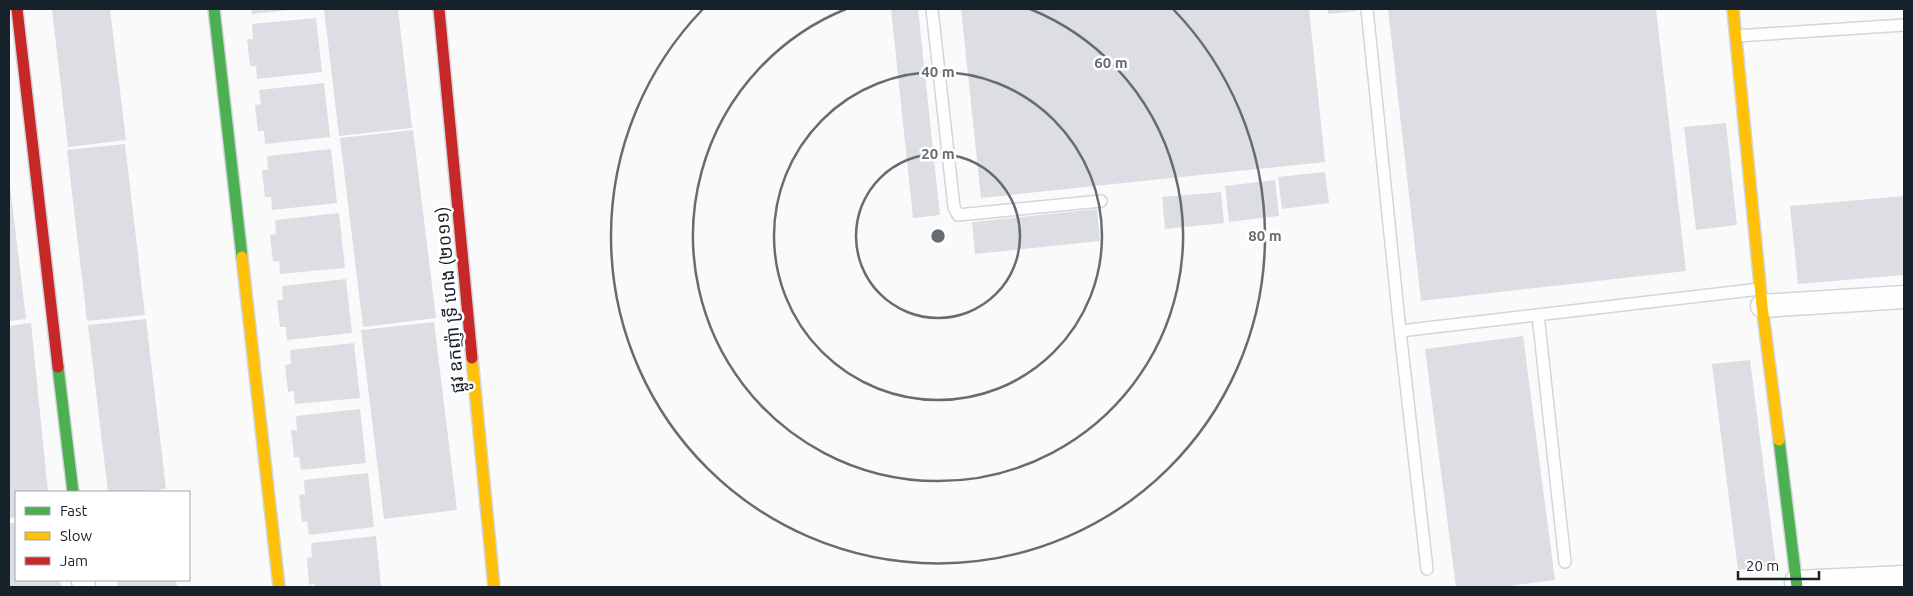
<svg xmlns="http://www.w3.org/2000/svg" width="1913" height="596" viewBox="0 0 1913 596" font-family="Ubuntu,'Noto Sans Khmer',sans-serif">
  <style>
    .building { fill: #dcdee4 }
    .lines { fill: none; stroke-linecap: round; stroke-linejoin: round }
    .lane-casing { stroke: #d1d6db; stroke-width: 14 }
    .street-casing { stroke: #d1d6db; stroke-width: 25 }
    .fast-casing { stroke: #d1d6db; stroke-width: 14 }
    .slow-casing { stroke: #d1d6db; stroke-width: 14 }
    .jam-casing { stroke: #d1d6db; stroke-width: 14 }
    .lane { stroke: #fefefe; stroke-width: 11 }
    .street { stroke: #fefefe; stroke-width: 22 }
    .fast { stroke: #4caf50; stroke-width: 11 }
    .slow { stroke: #ffc107; stroke-width: 11 }
    .jam { stroke: #c62828; stroke-width: 11 }
    .ring { fill: none; stroke: #666d72; stroke-width: 2.5 }
    .labels { text-anchor: middle; dominant-baseline: central; stroke-width: 5; stroke-linejoin: round; paint-order: stroke }
    .street-label { font-size: 18px; fill: #172129; stroke: #fff }
    .centre { fill: #666d72; stroke: #fff; stroke-width: 2.5 }
    .ring-label { font-size: 15px; text-anchor: middle; font-weight: bold; fill: #666d72; stroke: #fff; stroke-width: 5; stroke-linejoin: round; paint-order: stroke }
  </style>
  <rect width="100%" height="100%" fill="#fafafa"/>
  <!-- building -->
  <g class="building">
    <polygon points="52,9 110,9 126,140 68,147"/>
    <polygon points="251,9 290,9 290,10 252,14"/>
    <polygon points="324,9 398,9 412,128 339,136"/>
    <polygon points="891,9 918,9 940,215 913,218"/>
    <polygon points="961,9 1309,9 1325,162 981,198"/>
    <polygon points="1328,9 1357,9 1357,11 1328,14"/>
    <polygon points="1388,9 1656,9 1686,271 1421,301"/>
    <polygon points="316,18 322,72 257,79 256,66 250,66 247,39 253,39 252,24"/>
    <polygon points="324,83 330,137 265,144 264,131 258,131 255,105 261,104 259,90"/>
    <polygon points="1726,123 1737,225 1696,230 1684,127"/>
    <polygon points="413,130 436,318 363,327 340,138"/>
    <polygon points="125,144 145,315 87,321 67,150"/>
    <polygon points="331,149 337,203 272,210 271,197 265,197 262,170 268,170 267,156"/>
    <polygon points="1325,172 1329,203 1282,209 1278,177"/>
    <polygon points="9,177 26,319 9,321"/>
    <polygon points="1275,180 1279,216 1229,222 1225,186"/>
    <polygon points="1221,192 1224,223 1165,229 1162,197"/>
    <polygon points="1904,196 1904,275 1798,284 1790,206"/>
    <polygon points="1097,209 1100,241 975,254 972,222"/>
    <polygon points="339,213 345,268 280,274 279,261 273,262 270,235 276,234 275,220"/>
    <polygon points="346,279 352,333 287,340 286,327 280,327 277,300 283,300 282,286"/>
    <polygon points="146,319 166,489 138,492 108,492 88,325"/>
    <polygon points="434,322 457,510 384,519 361,330"/>
    <polygon points="31,323 48,492 16,492 16,517 9,518 9,326"/>
    <polygon points="1523,336 1555,580 1502,587 1456,587 1425,349"/>
    <polygon points="354,343 360,398 295,404 294,391 288,392 285,365 291,364 290,350"/>
    <polygon points="1750,360 1776,565 1738,570 1712,364"/>
    <polygon points="360,409 366,463 301,470 299,457 294,457 291,430 297,430 296,416"/>
    <polygon points="368,473 374,527 309,535 307,521 302,522 299,495 305,494 304,480"/>
    <polygon points="9,523 16,523 16,580 60,580 61,587 9,587"/>
    <polygon points="376,536 381,587 315,587 315,584 309,585 307,558 312,557 311,543"/>
    <polygon points="117,580 176,580 177,587 118,587"/>
  </g>
  <g class="lines">
    <!-- lane casing -->
    <g class="lane-casing">
      <g id="lane">
        <polyline points="932,9 954,207 958,215 1101,201"/>
        <polyline points="1367,9 1400,331 1427,569"/>
        <polyline points="1736,36 1904,25"/>
        <polyline points="1538,315 1565,562"/>
        <polyline points="1400,331 1760,289"/>
      </g>
    </g>
    <!-- street casing -->
    <g class="street-casing">
      <g id="street">
        <polyline points="1762,306 1904,297"/>
        <polyline points="83,580 84,587"/>
        <polyline points="1796,582 1904,577"/>
      </g>
    </g>
    <!-- fast casing -->
    <g class="fast-casing">
      <g id="fast">
        <polyline points="214,9 242,257"/>
        <polyline points="58,367 73,492"/>
        <polyline points="1779,440 1797,587"/>
      </g>
    </g>
    <!-- slow casing -->
    <g class="slow-casing">
      <g id="slow">
        <polyline points="1733,9 1762,306 1779,440"/>
        <polyline points="242,257 279,587"/>
        <polyline points="472,358 494,587"/>
      </g>
    </g>
    <!-- jam casing -->
    <g class="jam-casing">
      <g id="jam">
        <polyline points="17,9 58,367"/>
        <polyline points="439,9 472,358"/>
      </g>
    </g>
    <!-- lane -->
    <use href="#lane" class="lane"/>
    <!-- street -->
    <use href="#street" class="street"/>
    <!-- fast -->
    <use href="#fast" class="fast"/>
    <!-- slow -->
    <use href="#slow" class="slow"/>
    <!-- jam -->
    <use href="#jam" class="jam"/>
  </g>
  <!-- distance rings -->
  <g class="ring">
    <circle cx="938" cy="236" r="82"/>
    <circle cx="938" cy="236" r="164"/>
    <path d="M1030 9A245 245 0 1 1 846 9"/>
    <path d="M1173 9A327 327 0 1 1 703 9"/>
  </g>
  <g class="labels">
    <!-- street labels -->
    <g class="street-label">
      <text transform="translate(449 300) rotate(-95)">ផ្លូវ ឧកញ៉ា ទ្រី ហេង (២០១១)</text>
    </g>
  </g>
  <circle cx="938" cy="236" r="8" class="centre"/>
  <g class="ring-label">
    <text x="1111" y="68">60 m</text>
    <text x="938" y="77">40 m</text>
    <text x="938" y="159">20 m</text>
    <text x="1265" y="241">80 m</text>
  </g>
  <!-- border -->
  <rect width="1913" height="596" fill="none" stroke="#172129" stroke-width="20"/>
  <!-- legend -->
  <rect x="15" y="491" width="175" height="90" fill="#ffffff" stroke="#a2a6a9"/>
  <rect x="25" y="507" width="25" height="8" fill="#4caf50" stroke="#a2a6a9"/>
  <text x="60" y="516" font-size="15" fill="#172129">Fast</text>
  <rect x="25" y="532" width="25" height="8" fill="#ffc107" stroke="#a2a6a9"/>
  <text x="60" y="541" font-size="15" fill="#172129">Slow</text>
  <rect x="25" y="557" width="25" height="8" fill="#c62828" stroke="#a2a6a9"/>
  <text x="60" y="566" font-size="15" fill="#172129">Jam</text>
  <!-- scale -->
  <path d="M1738 571v8h81v-8" fill="none" stroke="#172129" stroke-width="2.5"/>
  <text x="1746" y="571" font-size="15" fill="#172129" stroke="#ffffff" stroke-width="4" paint-order="stroke">20 m</text>
</svg>
